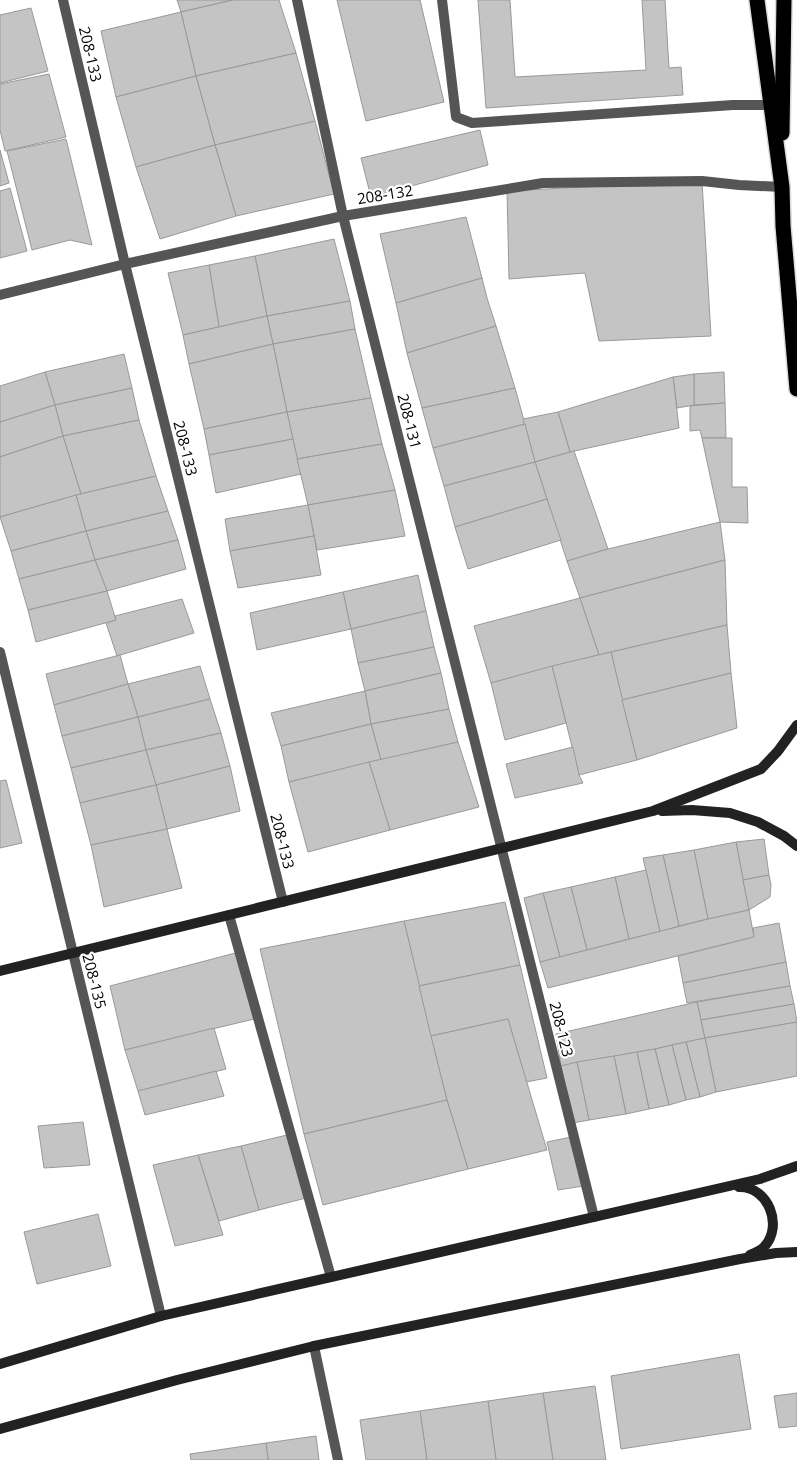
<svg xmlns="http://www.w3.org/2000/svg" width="797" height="1460" viewBox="0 0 797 1460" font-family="'Open Sans',sans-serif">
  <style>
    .building { fill: #c4c4c4; stroke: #999 }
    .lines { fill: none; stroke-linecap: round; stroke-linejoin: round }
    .highway-casing { stroke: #dbdbdb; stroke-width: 18 }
    .lane { stroke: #555; stroke-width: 10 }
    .street { stroke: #555; stroke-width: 10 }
    .secondary { stroke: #222; stroke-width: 10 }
    .highway { stroke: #000; stroke-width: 15 }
    .labels { text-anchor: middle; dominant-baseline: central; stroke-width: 4.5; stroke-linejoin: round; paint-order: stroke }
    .street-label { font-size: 15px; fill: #000; stroke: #fff }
  </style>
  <rect width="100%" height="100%" fill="#fff"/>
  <!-- building -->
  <g class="building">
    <polygon points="177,0 233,0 181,12"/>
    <polygon points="233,0 279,0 296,53 196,76 181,12"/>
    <polygon points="337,0 420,0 444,102 366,121"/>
    <polygon points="478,0 510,0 515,77 646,70 642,0 665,0 669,68 681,67 683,95 486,108"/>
    <polygon points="31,8 48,71 0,83 0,15"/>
    <polygon points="181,12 196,76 116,97 101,31"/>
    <polygon points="296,53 315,121 215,145 196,76"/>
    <polygon points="49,74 66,137 5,151 0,130 0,84"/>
    <polygon points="196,76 215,145 136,167 116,97"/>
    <polygon points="315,121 334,194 236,216 215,145"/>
    <polygon points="480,130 488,165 371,197 361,158"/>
    <polygon points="66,139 92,245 70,240 32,250 7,151"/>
    <polygon points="215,145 236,216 160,239 136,167"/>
    <polygon points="0,150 9,183 0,186"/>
    <polygon points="702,181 711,336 599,341 585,273 509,279 507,191"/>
    <polygon points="10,188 27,251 0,258 0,191"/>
    <polygon points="466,217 482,278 396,303 380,234"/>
    <polygon points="334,239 350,301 267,316 255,256"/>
    <polygon points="255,256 267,316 219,327 209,265"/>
    <polygon points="209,265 219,327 183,335 168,273"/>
    <polygon points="482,278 487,298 496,326 407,353 396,303"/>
    <polygon points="350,301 355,329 273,344 267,316"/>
    <polygon points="267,316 273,344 189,364 183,335"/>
    <polygon points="496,326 515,388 422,408 407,353"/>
    <polygon points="355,329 371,398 287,412 273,344"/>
    <polygon points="273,344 287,412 204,429 189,364"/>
    <polygon points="124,354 132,388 55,405 45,372"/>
    <polygon points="45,372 55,405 0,422 0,386"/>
    <polygon points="724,372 725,403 694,405 694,374"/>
    <polygon points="694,374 694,405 677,408 673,377"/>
    <polygon points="673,377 679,428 570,452 558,412"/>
    <polygon points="132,388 139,420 63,436 55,405"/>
    <polygon points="515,388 525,424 433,448 422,408"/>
    <polygon points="371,398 382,444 297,459 287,412"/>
    <polygon points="725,403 726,438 702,438 700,430 690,431 690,406"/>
    <polygon points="55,405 63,436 0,457 0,422"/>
    <polygon points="287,412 293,439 209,455 204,429"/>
    <polygon points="558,412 570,452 535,462 523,419"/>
    <polygon points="139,420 156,476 81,494 63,436"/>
    <polygon points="525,424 535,462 444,486 433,448"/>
    <polygon points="63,436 81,494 0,517 0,457"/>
    <polygon points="702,438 732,438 732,487 747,487 748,523 720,522"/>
    <polygon points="293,439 301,474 216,493 209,455"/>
    <polygon points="382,444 395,490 308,505 297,459"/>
    <polygon points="574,451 608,549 567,561 535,462"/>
    <polygon points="535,462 547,499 455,527 444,486"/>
    <polygon points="156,476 168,511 86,531 76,495"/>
    <polygon points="395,490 405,536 317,550 308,505"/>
    <polygon points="76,495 86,531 11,551 0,517"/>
    <polygon points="547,499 561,540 468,569 455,527"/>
    <polygon points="308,505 314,536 230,551 225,519"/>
    <polygon points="168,511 178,540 95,560 86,531"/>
    <polygon points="720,522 725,560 580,598 567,561 608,549"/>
    <polygon points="86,531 95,560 19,579 11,551"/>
    <polygon points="314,536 321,575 238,588 230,551"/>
    <polygon points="178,540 186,569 107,591 95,560"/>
    <polygon points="95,560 107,591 28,610 19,579"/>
    <polygon points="725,560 727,625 599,655 580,598"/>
    <polygon points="418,575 426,611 351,629 343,592"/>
    <polygon points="107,591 116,620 36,642 28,610"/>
    <polygon points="343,592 351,629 257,650 250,613"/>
    <polygon points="580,598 599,655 491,683 474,626"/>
    <polygon points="182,599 194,633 117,656 106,623 116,620 115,616"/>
    <polygon points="426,611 434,647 358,663 351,629"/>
    <polygon points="727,625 731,673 622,700 611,652"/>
    <polygon points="434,647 441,673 365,691 358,663"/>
    <polygon points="611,652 637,760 579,775 552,666"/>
    <polygon points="120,655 128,684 54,705 46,674"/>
    <polygon points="200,666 210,699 138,717 128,684"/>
    <polygon points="552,666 566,723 505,740 491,683"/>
    <polygon points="441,673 449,709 371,724 365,691"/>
    <polygon points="731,673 737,728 637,760 622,700"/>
    <polygon points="128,684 138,717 62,736 54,705"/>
    <polygon points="365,691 371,724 281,746 271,713"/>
    <polygon points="210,699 221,733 146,750 138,717"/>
    <polygon points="449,709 458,742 381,760 371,724"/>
    <polygon points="138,717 146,750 71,768 62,736"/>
    <polygon points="371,724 381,760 289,782 281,746"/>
    <polygon points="221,733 230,766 156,785 146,750"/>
    <polygon points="458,742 479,807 390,830 369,762"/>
    <polygon points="573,747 579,775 583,783 515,798 506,764"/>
    <polygon points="146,750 156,785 80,803 71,768"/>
    <polygon points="369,762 390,830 308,852 289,782"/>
    <polygon points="230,766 240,811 167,829 156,785"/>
    <polygon points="6,780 22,843 0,848 0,781"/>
    <polygon points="156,785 167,829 91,845 80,803"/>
    <polygon points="167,829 182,888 104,907 91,845"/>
    <polygon points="764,839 769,875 743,880 736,842"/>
    <polygon points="736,842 749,910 708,919 694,850"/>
    <polygon points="694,850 708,919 679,926 663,855"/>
    <polygon points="663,855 679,926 660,932 643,858"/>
    <polygon points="646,870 660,932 629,939 615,877"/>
    <polygon points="769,875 771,885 770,897 749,910 743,880"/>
    <polygon points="615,877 629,939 587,950 571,887"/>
    <polygon points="571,887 587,950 560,957 543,893"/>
    <polygon points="543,893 560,957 540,962 524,898"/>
    <polygon points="505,902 520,965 419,986 404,921"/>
    <polygon points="749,910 754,937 548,988 540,962 708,919"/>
    <polygon points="404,921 447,1100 304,1134 260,949"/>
    <polygon points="779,923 786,962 683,983 678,956 754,937 753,928"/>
    <polygon points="239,952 254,1019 125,1050 110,986"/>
    <polygon points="786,962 790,986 687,1003 683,983"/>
    <polygon points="520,965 547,1078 526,1082 508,1019 431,1036 419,986"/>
    <polygon points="790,986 794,1004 701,1020 697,1002"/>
    <polygon points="697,1002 705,1038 655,1049 561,1066 556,1034"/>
    <polygon points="794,1004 797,1022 705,1038 701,1020"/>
    <polygon points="508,1019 547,1150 468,1169 447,1100 431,1036"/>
    <polygon points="797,1022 797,1076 716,1092 705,1038"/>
    <polygon points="214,1028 226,1069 138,1091 125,1050"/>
    <polygon points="705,1038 716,1092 700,1097 686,1042"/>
    <polygon points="686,1042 700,1097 686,1100 672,1045"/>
    <polygon points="672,1045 686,1100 669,1105 655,1049"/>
    <polygon points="655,1049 669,1105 649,1109 637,1052"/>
    <polygon points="637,1052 649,1109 626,1114 614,1056"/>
    <polygon points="614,1056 626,1114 589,1120 577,1062"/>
    <polygon points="577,1062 589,1120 573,1123 561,1066"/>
    <polygon points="216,1071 224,1096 145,1115 138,1091"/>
    <polygon points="447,1100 468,1169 323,1205 304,1134"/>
    <polygon points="83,1122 90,1165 44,1168 38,1126"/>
    <polygon points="291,1134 310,1197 259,1210 241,1146"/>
    <polygon points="571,1137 583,1186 558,1190 547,1142"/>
    <polygon points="241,1146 259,1210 219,1221 198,1155"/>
    <polygon points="198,1155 223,1235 175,1246 153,1165"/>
    <polygon points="98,1214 111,1266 37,1284 24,1232"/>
    <polygon points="739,1354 751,1429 621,1449 611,1376"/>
    <polygon points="595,1386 606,1460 553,1460 543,1393"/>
    <polygon points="543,1393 553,1460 496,1460 488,1401"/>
    <polygon points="797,1393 797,1426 779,1428 774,1396"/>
    <polygon points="488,1401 496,1460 427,1460 420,1411"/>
    <polygon points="420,1411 427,1460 366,1460 360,1420"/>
    <polygon points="316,1436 319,1460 268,1460 266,1443"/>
    <polygon points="266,1443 268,1460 191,1460 190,1454"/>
  </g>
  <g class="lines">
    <!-- highway casing -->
    <g class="highway-casing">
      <g id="highway">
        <polyline points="757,0 782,187 783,226 797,389"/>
        <polyline points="782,133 784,0"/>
      </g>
    </g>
    <!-- lane -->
    <g class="lane">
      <polyline points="442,0 456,117 472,123 733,105 771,105"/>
      <polyline points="229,915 331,1277"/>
    </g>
    <!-- street -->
    <g class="street">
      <polyline points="63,0 125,264 283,902"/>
      <polyline points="297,0 343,216 594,1217"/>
      <polyline points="0,295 125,264 343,216 543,183 702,181 739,185 782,187"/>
      <polyline points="0,652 161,1316"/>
      <polyline points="314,1346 338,1460"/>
    </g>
    <!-- secondary -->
    <g class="secondary">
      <polyline points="662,811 692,810 730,813 758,822 784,836 797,846"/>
      <polyline points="0,971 653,811 761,769 778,751 797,725"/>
      <path d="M739,1187C768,1186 784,1226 764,1247C760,1251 755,1253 750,1255"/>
      <polyline points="0,1364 161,1316 760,1179 797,1166"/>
      <polyline points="0,1429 177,1380 314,1346 740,1259 776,1253 797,1252"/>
    </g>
    <!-- highway -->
    <use href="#highway" class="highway"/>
  </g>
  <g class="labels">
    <!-- street labels -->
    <g class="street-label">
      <text transform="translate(91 54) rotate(77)">208-133</text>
      <text transform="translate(385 194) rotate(-9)">208-132</text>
      <text transform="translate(410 421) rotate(76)">208-131</text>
      <text transform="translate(186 448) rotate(76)">208-133</text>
      <text transform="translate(283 841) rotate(76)">208-133</text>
      <text transform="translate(95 981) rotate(76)">208-135</text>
      <text transform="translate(562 1029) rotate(76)">208-123</text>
    </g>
  </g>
</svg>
